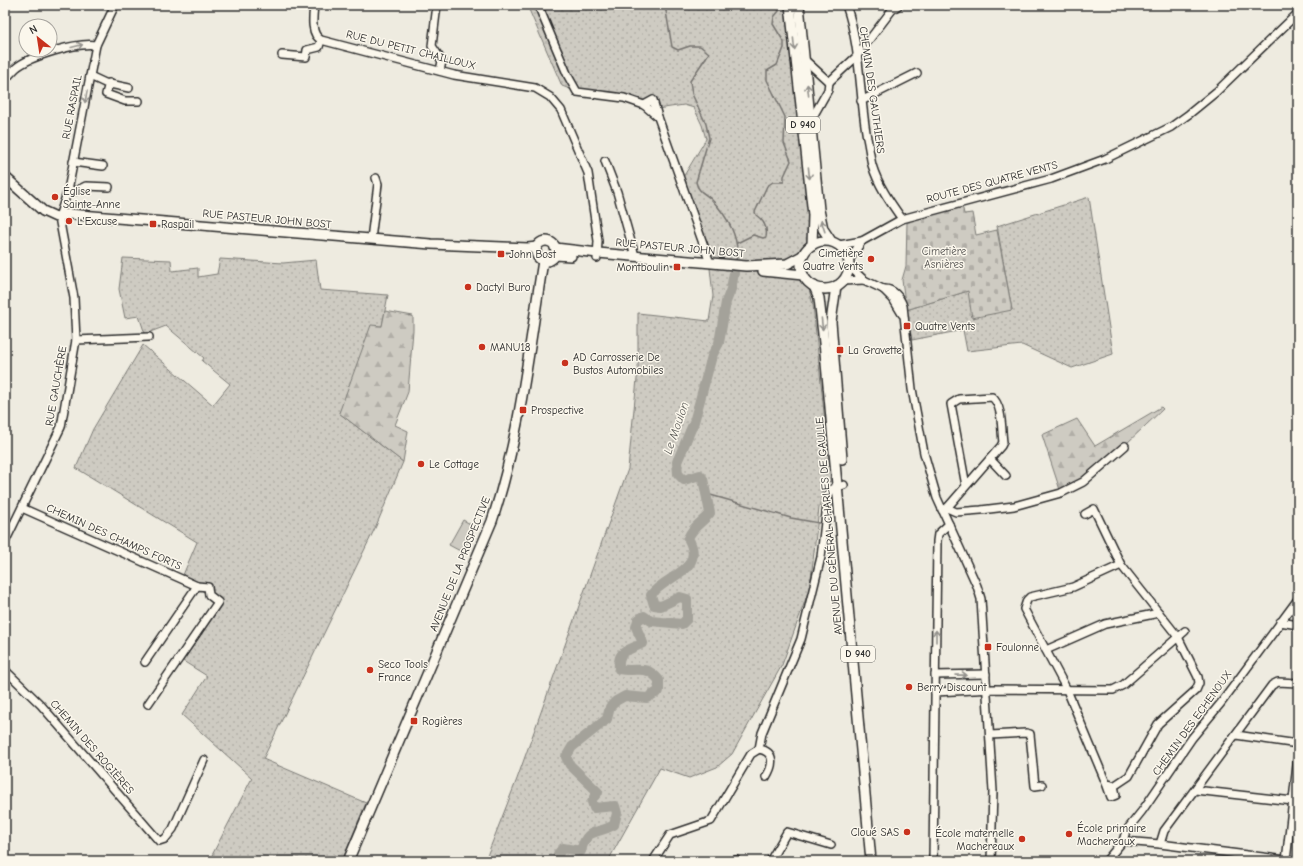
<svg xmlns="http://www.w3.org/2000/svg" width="1303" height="866" viewBox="0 0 1303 866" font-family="'Comic Neue',sans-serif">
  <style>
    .grass { fill: url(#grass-dots); stroke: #7c7b76 }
    .forest { fill: url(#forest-firs); stroke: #7c7b76 }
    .cemetery { fill: url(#cemetery-stones); stroke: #7c7b76 }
    .park { fill: #cecbc2; stroke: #7c7b76 }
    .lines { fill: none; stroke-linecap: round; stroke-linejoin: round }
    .stream { stroke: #74726e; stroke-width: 1.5 }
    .river { stroke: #a4a29a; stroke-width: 10 }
    .minor-casing { stroke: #2b2b2b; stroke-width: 10 }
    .major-casing { stroke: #2b2b2b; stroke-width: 12 }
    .minor { stroke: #fbf7ec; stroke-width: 7 }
    .major { stroke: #fbf7ec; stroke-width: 9 }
    .oneway { stroke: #93918c }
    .poi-dot { fill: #c8321e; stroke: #fbf7ec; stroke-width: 1.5 }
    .labels { text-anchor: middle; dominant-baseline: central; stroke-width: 3; stroke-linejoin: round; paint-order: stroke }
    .shield { fill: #fbf7ec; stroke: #696865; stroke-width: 1 }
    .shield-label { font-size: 10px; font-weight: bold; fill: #2b2b2b }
    .street-label { font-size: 11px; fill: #2b2b2b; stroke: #fbf7ec }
    .poi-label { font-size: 11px; fill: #2b2b2b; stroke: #fbf7ec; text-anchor: start }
    .park-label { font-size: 11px; fill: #545351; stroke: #fbf7ec }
    .water-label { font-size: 12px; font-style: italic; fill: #555552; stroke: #fbf7ec }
  </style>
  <defs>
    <pattern id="grass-dots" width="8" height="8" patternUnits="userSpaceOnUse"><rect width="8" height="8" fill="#cecbc2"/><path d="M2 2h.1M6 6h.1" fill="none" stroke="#b1aea7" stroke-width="1.8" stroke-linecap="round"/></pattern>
    <pattern id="forest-firs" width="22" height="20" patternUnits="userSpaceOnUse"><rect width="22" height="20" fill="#cecbc2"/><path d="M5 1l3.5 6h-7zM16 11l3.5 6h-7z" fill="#b1aea7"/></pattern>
    <pattern id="cemetery-stones" width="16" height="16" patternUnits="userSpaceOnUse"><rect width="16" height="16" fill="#cecbc2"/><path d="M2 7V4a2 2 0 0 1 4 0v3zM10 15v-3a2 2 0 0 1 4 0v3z" fill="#b1aea7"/></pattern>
  </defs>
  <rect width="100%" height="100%" fill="#eeebe0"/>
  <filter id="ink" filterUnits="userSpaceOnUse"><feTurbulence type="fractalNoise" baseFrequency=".025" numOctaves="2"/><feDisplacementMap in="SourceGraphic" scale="8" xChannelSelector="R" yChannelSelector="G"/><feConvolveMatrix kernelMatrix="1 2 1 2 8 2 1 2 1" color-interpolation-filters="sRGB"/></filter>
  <g filter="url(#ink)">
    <!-- grass -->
    <g class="grass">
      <path d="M527,5H790L812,245L804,251L801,269L807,280L805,285L809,289L813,305L831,481L824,484L819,508L810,587L782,665L732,754L717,767L689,778L660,768L608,861H485L517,779L628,469L638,369V313L709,321L713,296L709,259L682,179L706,139L702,125L694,108L684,105L657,109L655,103C625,103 590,98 562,86Z"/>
      <polygon points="1089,197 1113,354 1072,368 1022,345 967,351 963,330 912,340 906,310 968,291 1012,310 997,226"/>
      <polygon points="123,258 171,260 172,271 198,268 198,277 217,274 220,259 283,263 316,260 320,290 388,295 382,326 339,413 403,462 376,526 263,759 366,803 342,861 209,861 252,778 182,715 207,676 183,661 221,606 183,575 197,542 76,468 93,429 143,345 213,405 230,384 202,361 204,358 166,326 145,334 139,316 125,318 119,289"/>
    </g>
    <!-- forest -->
    <g class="forest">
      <polygon points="385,311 413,316 413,330 408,392 395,425 408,431 403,462 339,413 371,325 382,326"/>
      <polygon points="1161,407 1163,409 1107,462 1061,493 1042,435 1077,419 1095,446"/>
    </g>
    <!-- cemetery -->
    <polygon class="cemetery" points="960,207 963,209 964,214 972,213 976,235 997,230 1012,310 972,318 968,291 906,310 902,280 906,266 907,222 919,216"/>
    <!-- park -->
    <polygon class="park" points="463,520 476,527 462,552 449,545"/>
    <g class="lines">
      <!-- stream -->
      <g class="stream">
        <path d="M665,5L672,47L678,50L690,46H700L709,53L690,81L692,94L706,124L709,138L696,182C698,192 705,193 712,200C727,216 741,239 736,261"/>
        <path d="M737,243L753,235L763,238L766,237C768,227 763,220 756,215L755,212L767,186L773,182H784V176L791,161L784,143L785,117L767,80V71L777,65L784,48V42L773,24L774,17L779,11V5"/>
        <polyline points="707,494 791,518 819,523"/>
      </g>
      <!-- river -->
      <g class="river">
        <path d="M594,797L598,792L570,765L566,757L572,747L607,719L610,707L616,701L625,696L647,698L659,691V680C644,663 638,673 619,669C617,649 629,651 643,643L636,627L638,620L644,616L651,621L682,624L687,619V599L680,597L661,606L654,605L651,595C665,575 707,571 688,538C694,525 701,524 710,513L703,479L700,475L684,480L678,474L677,462L694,422L712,356L719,343L726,302L731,289L734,273"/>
        <path d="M559,861L558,854L563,848L581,851C587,827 596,835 614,825L617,813L615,806L594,808L592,802"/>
      </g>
      <!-- minor casing -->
      <g class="minor-casing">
        <g id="minor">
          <path d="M314,5C313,16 310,34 321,40L454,75L535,88L550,97L561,110L588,173L598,241L597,258"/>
          <polyline points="437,5 432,46 442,61 440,71"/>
          <polyline points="538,5 568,76 577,92 624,98 644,105 658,117 710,263"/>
          <path d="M846,5C861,47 859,94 867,138C869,147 870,156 872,165C878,185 890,202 902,219"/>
          <polyline points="282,55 306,57 307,50 319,47 321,40"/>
          <polyline points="805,60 829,82"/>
          <polyline points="90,76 105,83 129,88"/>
          <path d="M5,80C8,76 12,72 16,68C30,56 77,42 96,45"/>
          <polyline points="829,82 856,57 892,10 899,5"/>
          <polyline points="109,83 106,94 125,101 139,101"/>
          <polyline points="861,101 917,73"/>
          <polyline points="644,105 653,100 658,117"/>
          <polyline points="811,120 828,90 829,82"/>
          <polyline points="605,161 617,192 635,256"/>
          <polyline points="73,162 103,166"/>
          <polyline points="68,190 76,191 86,186 109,187"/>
          <polyline points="371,239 378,184 376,178"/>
          <polyline points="839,245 862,241"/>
          <polyline points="849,260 862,241 902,219 1051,179 1105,159 1171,127 1189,114 1216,92 1298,13"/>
          <polyline points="849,266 864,280 887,291"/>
          <polyline points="843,281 864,280"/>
          <path d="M883,289C893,288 900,297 903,306L912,389L924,453L937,498L977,586L981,599L993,791L991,861"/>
          <polyline points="883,289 893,299 902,314"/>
          <polyline points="76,340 149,337"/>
          <polyline points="990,459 1006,476"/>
          <polyline points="22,508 186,581 197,586 208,587 209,595 218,602 148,704"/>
          <polyline points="947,508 956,512 981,510 1014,506 1061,493 1083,482 1125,446"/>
          <path d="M942,510L947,508L1001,446L1003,442C1001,429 1003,406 992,397L959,399L951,404L966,486"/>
          <polyline points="1085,514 1094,509 1121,565"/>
          <polyline points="5,542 61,427 76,340 74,298 59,217 68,190 96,45 115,5"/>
          <polygon points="1121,565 1178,637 1198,677 1199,683 1196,690 1158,724 1129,776 1114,786 1106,783 1067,690 1024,609 1027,600 1030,597 1073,587"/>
          <polyline points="1280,622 1298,625"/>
          <polyline points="1046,650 1105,624 1159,613"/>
          <polyline points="145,662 197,586"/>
          <polyline points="5,670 41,705 159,841 165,839 173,829 204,760"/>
          <polyline points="935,675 986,674"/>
          <polyline points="935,692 993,689 1113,690 1123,685 1185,631"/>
          <polyline points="990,735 1026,733 1030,734 1035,786 1042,785"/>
          <polyline points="1236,735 1298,744"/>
          <polyline points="759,749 762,733 801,639 821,557 828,496 832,489 844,485"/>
          <path d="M759,749C776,752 773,766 766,777"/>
          <polyline points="1106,783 1111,797 1116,795 1114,786"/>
          <polyline points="1195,790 1293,801"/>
          <polyline points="1123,841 1160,844"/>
          <polyline points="1286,860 1160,844 1164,831 1272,685 1278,682 1298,683"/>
          <polyline points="653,861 670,835 711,821 751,754 759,749"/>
          <polyline points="735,861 736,860"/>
          <polyline points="770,861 787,832 831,845"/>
          <polyline points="933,861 937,541 938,534 949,524"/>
          <polyline points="1106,861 1123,841 1126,831 1142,811 1192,738 1221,703 1298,599"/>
          <polyline points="1286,861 1298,756"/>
        </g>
      </g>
      <!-- major casing -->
      <g class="major-casing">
        <g id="major">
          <polyline points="790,5 813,215 812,245"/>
          <polyline points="799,5 819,210 823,229 831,241"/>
          <polyline points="5,177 43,211 56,217 69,214 431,244 528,248 537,247"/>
          <circle cx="546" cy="251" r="10"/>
          <circle cx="825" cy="265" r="24"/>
          <polyline points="555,248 598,253 746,266 787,264 802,256"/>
          <polyline points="555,255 571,256"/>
          <polyline points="763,271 803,275"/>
          <polyline points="814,286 819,298 825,352 871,861"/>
          <polyline points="836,286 831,322 842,459"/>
          <path d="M348,861L492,521C520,437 529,348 543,261"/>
        </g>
      </g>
      <!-- minor -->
      <use href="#minor" class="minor"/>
      <!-- major -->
      <use href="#major" class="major"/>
    </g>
    <!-- one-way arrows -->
    <defs><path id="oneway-shaft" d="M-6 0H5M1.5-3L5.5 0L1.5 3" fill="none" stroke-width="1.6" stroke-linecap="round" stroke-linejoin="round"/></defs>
    <g class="oneway">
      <use href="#oneway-shaft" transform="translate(794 44) rotate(84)"/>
      <use href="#oneway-shaft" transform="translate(77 46) rotate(-14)"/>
      <use href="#oneway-shaft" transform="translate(808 90) rotate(-96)"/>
      <use href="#oneway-shaft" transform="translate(86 97) rotate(101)"/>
      <use href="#oneway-shaft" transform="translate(809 173) rotate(84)"/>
      <use href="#oneway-shaft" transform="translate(823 226) rotate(-108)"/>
      <use href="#oneway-shaft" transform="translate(822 324) rotate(84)"/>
      <use href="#oneway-shaft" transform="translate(936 636) rotate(-90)"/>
      <use href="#oneway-shaft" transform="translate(961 675) rotate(-1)"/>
    </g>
  </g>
  <!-- markers -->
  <g class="poi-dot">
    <circle cx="55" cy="197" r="4"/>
    <circle cx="69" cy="221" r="4"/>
    <rect x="149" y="220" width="8" height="8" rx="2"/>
    <rect x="497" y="250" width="8" height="8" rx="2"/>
    <circle cx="871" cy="259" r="4"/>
    <rect x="673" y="263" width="8" height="8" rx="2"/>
    <circle cx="468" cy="287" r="4"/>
    <rect x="903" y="322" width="8" height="8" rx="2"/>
    <circle cx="482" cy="347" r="4"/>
    <rect x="836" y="346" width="8" height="8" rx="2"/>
    <circle cx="565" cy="363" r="4"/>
    <rect x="519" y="406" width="8" height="8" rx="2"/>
    <circle cx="421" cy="464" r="4"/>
    <rect x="984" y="643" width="8" height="8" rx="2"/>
    <circle cx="370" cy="670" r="4"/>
    <circle cx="909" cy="687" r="4"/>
    <rect x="410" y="717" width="8" height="8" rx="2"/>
    <circle cx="907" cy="832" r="4"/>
    <circle cx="1069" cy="834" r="4"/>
    <circle cx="1022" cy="839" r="4"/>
  </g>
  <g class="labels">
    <!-- shield labels -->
    <g class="shield">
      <rect x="786" y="117" width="34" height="16" rx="3"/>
      <rect x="841" y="646" width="34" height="16" rx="3"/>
    </g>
    <g class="shield-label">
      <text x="803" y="125">D 940</text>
      <text x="858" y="654">D 940</text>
    </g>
    <!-- street labels -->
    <g class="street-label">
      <text transform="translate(411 50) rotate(14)">RUE DU PETIT CHAILLOUX</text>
      <text transform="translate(872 90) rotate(82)">CHEMIN DES GAUTHIERS</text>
      <text transform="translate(72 107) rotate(-79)">RUE RASPAIL</text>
      <text transform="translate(992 182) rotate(-15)">ROUTE DES QUATRE VENTS</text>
      <text transform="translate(267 219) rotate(5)">RUE PASTEUR JOHN BOST</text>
      <text transform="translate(680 248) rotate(5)">RUE PASTEUR JOHN BOST</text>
      <text transform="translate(56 386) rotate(-80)">RUE GAUCHÈRE</text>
      <text transform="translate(829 526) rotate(-95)">AVENUE DU GÉNÉRAL CHARLES DE GAULLE</text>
      <text transform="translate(114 537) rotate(24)">CHEMIN DES CHAMPS FORTS</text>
      <text transform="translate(460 564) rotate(-68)">AVENUE DE LA PROSPECTIVE</text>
      <text transform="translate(1192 723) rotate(-54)">CHEMIN DES ECHENOUX</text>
      <text transform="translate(92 747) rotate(49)">CHEMIN DES ROGIÈRES</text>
    </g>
    <!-- poi labels -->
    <g class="poi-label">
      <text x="63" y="191">Église<tspan x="63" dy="13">Sainte-Anne</tspan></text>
      <text x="77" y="221">L'Excuse</text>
      <text x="161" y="224">Raspail</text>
      <text x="863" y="253" text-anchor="end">Cimetière<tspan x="863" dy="13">Quatre Vents</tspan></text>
      <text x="509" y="254">John Bost</text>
      <text x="669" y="267" text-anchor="end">Montboulin</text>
      <text x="476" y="287">Dactyl Buro</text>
      <text x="915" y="326">Quatre Vents</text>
      <text x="490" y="347">MANU18</text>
      <text x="848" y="350">La Gravette</text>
      <text x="573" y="357">AD Carrosserie De<tspan x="573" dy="13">Bustos Automobiles</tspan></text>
      <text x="531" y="410">Prospective</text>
      <text x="429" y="464">Le Cottage</text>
      <text x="996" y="647">Foulonne</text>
      <text x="378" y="664">Seco Tools<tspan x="378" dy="13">France</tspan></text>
      <text x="917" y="687">Berry Discount</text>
      <text x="422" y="721">Rogières</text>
      <text x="1077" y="828">École primaire<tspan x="1077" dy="13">Machereaux</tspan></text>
      <text x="899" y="832" text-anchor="end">Cloué SAS</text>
      <text x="1014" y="833" text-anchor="end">École maternelle<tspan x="1014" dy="13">Machereaux</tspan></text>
    </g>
    <!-- park labels -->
    <g class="park-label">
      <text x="944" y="251">Cimetière<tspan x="944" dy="13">Asnières</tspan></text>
    </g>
    <!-- water labels -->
    <g class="water-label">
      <text transform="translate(676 428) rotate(-71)">Le Moulon</text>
    </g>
  </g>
  <!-- margin -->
  <rect width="1303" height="866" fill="none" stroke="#fbf7ec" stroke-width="20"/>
  <rect x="10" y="10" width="1283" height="846" fill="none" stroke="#2b2b2b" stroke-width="1.5" filter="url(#ink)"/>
  <!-- north arrow -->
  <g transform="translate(38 38) rotate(330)"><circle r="19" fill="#fbf7ec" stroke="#a8a59f"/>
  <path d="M0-3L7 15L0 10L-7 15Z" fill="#c8321e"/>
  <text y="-6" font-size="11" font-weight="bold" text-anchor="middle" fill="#2b2b2b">N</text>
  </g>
</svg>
